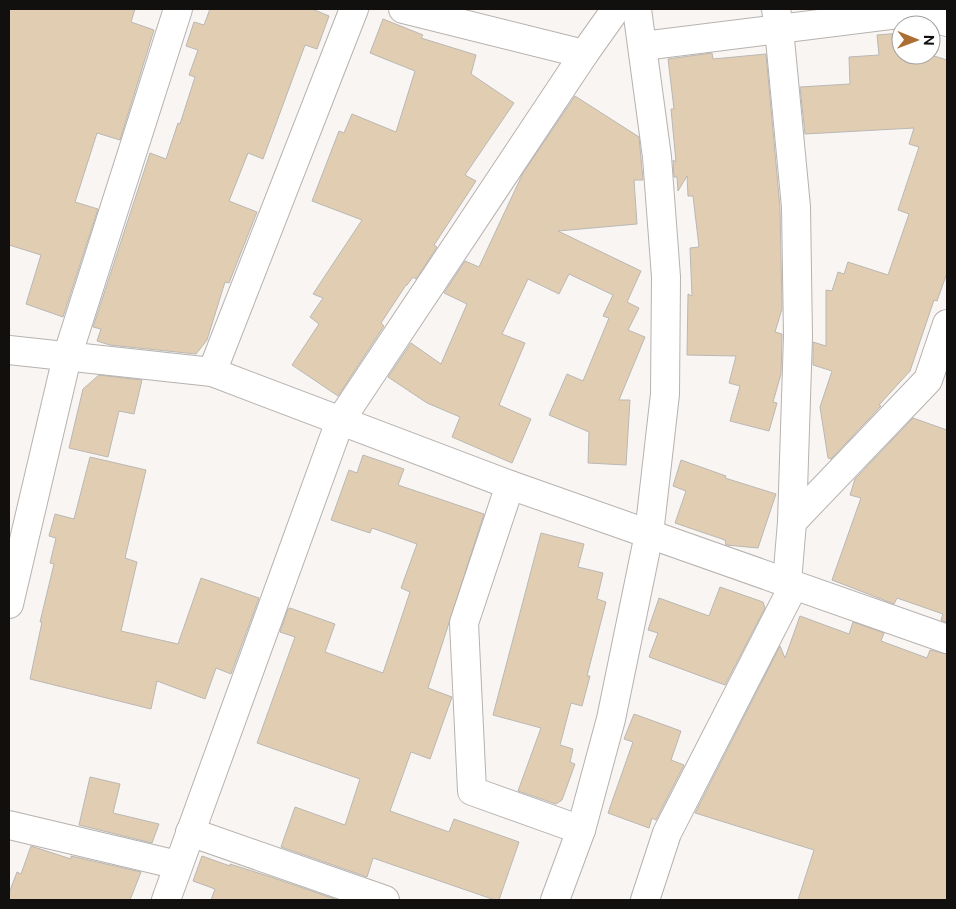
<svg xmlns="http://www.w3.org/2000/svg" width="956" height="909" viewBox="0 0 956 909" font-family="'Public Sans',sans-serif">
  <style>
    .building { fill: #e1cdb2; stroke: #bab8b4 }
    .lines { fill: none; stroke-linecap: round; stroke-linejoin: round }
    .minor-casing { stroke: #b6b2af; stroke-width: 30 }
    .minor { stroke: #fff; stroke-width: 28 }
  </style>
  <rect width="100%" height="100%" fill="#f9f5f3"/>
  <!-- building -->
  <g class="building">
    <polygon points="9,9 135,9 131,22 154,30 120,140 97,133 75,202 98,209 63,317 26,304 41,255 9,245"/>
    <polygon points="210,9 312,9 329,16 317,49 305,45 263,159 248,153 229,201 257,212 229,283 225,282 207,340 196,354 110,345 97,341 101,329 93,327 150,153 166,159 178,123 180,124 195,77 189,75 198,50 186,46 194,22 204,25"/>
    <polygon points="383,19 423,35 421,38 476,55 471,74 514,103 465,175 476,181 434,245 437,247 416,279 413,277 407,285 406,285 381,323 384,326 338,396 292,365 319,324 310,317 323,298 313,294 362,220 312,201 339,131 344,133 352,114 396,132 415,71 370,53"/>
    <polygon points="901,33 901,55 931,55 947,60 947,273 937,301 934,300 910,371 879,405 881,406 831,459 828,458 820,407 832,371 813,365 813,342 826,346 826,290 832,291 838,272 844,274 848,262 888,275 909,214 898,210 919,147 909,144 914,128 805,134 800,87 850,84 849,57 879,55 877,35"/>
    <polygon points="712,53 713,59 766,54 780,208 782,309 775,332 782,334 782,336 781,374 773,402 777,403 769,431 730,421 740,386 729,383 736,356 687,355 688,294 692,296 690,248 699,247 693,196 688,196 687,176 678,191 677,177 674,177 673,160 676,162 671,109 674,109 668,59"/>
    <polygon points="575,96 639,137 643,180 634,180 637,224 558,231 641,271 627,302 639,308 628,330 645,337 619,400 630,400 626,465 588,463 589,432 549,415 567,374 583,381 609,318 603,316 613,295 569,274 559,294 528,279 502,334 525,343 499,405 531,419 512,463 452,437 460,417 427,403 388,377 411,343 441,364 467,304 444,293 465,261 479,267 523,173"/>
    <polygon points="99,375 142,380 134,414 119,411 108,457 69,448 83,389"/>
    <polygon points="913,418 947,430 947,623 941,620 943,614 897,598 894,604 832,580 861,498 850,495 855,479"/>
    <polygon points="363,455 404,469 398,485 484,514 428,688 452,697 430,759 411,752 390,811 449,832 454,819 519,842 499,900 495,900 373,858 367,877 281,847 295,807 345,825 360,779 257,743 295,637 280,632 288,609 290,608 335,624 325,652 383,673 410,592 401,588 417,544 372,528 370,533 331,520 349,470 357,473"/>
    <polygon points="90,457 146,470 125,558 137,562 121,631 178,644 201,578 259,598 231,674 216,668 205,699 157,681 151,709 30,679 42,622 40,622 54,564 50,563 56,538 49,536 55,514 74,519"/>
    <polygon points="681,460 726,476 725,478 776,494 758,548 726,545 725,540 675,523 686,491 673,486"/>
    <polygon points="541,533 584,544 578,567 603,573 597,599 606,602 587,676 590,676 582,706 571,703 560,745 573,749 570,762 575,764 562,800 556,804 518,791 541,728 493,715"/>
    <polygon points="720,587 763,602 765,608 725,685 649,657 658,633 648,630 659,598 709,616"/>
    <polygon points="800,616 849,634 853,622 884,633 881,641 927,658 930,650 947,654 947,900 798,900 814,850 695,813 780,646 785,658"/>
    <polygon points="634,714 681,731 671,760 684,765 656,820 652,818 649,828 608,813 633,742 624,739"/>
    <polygon points="90,777 120,784 113,813 159,824 152,843 79,825"/>
    <polygon points="31,846 71,859 71,856 141,872 130,900 9,900 9,893 17,872 21,874"/>
    <polygon points="202,856 230,866 230,864 271,877 338,900 211,900 215,889 193,881"/>
  </g>
  <g class="lines">
    <!-- minor casing -->
    <g class="minor-casing">
      <g id="minor">
        <polyline points="403,9 584,54"/>
        <polyline points="776,9 779,29 796,207 798,336 792,522 787,582"/>
        <polyline points="643,46 914,12 947,22"/>
        <polyline points="9,350 212,372 510,485 947,639"/>
        <polyline points="212,372 354,9"/>
        <polyline points="510,485 464,623 472,791 581,830"/>
        <polyline points="792,522 928,380 947,324"/>
        <polyline points="9,604 67,357 178,9"/>
        <polyline points="9,825 178,865"/>
        <polyline points="190,832 385,900"/>
        <polyline points="166,900 340,421 584,54 616,9"/>
        <polyline points="555,900 581,830 611,719 649,534 665,394 666,277 657,157 637,9"/>
        <polyline points="645,900 667,833 794,585"/>
      </g>
    </g>
    <!-- minor -->
    <use href="#minor" class="minor"/>
  </g>
  <!-- border -->
  <rect width="956" height="909" fill="none" stroke="#11100f" stroke-width="20"/>
  <!-- north arrow -->
  <g transform="translate(916 40) rotate(91)"><circle r="24" fill="#ffffff" stroke="#a09f9f"/>
  <path d="M0-4L9 19L0 12L-9 19Z" fill="#ac6e33"/>
  <text y="-8" font-size="14" font-weight="bold" text-anchor="middle" fill="#11100f">N</text>
  </g>
</svg>
